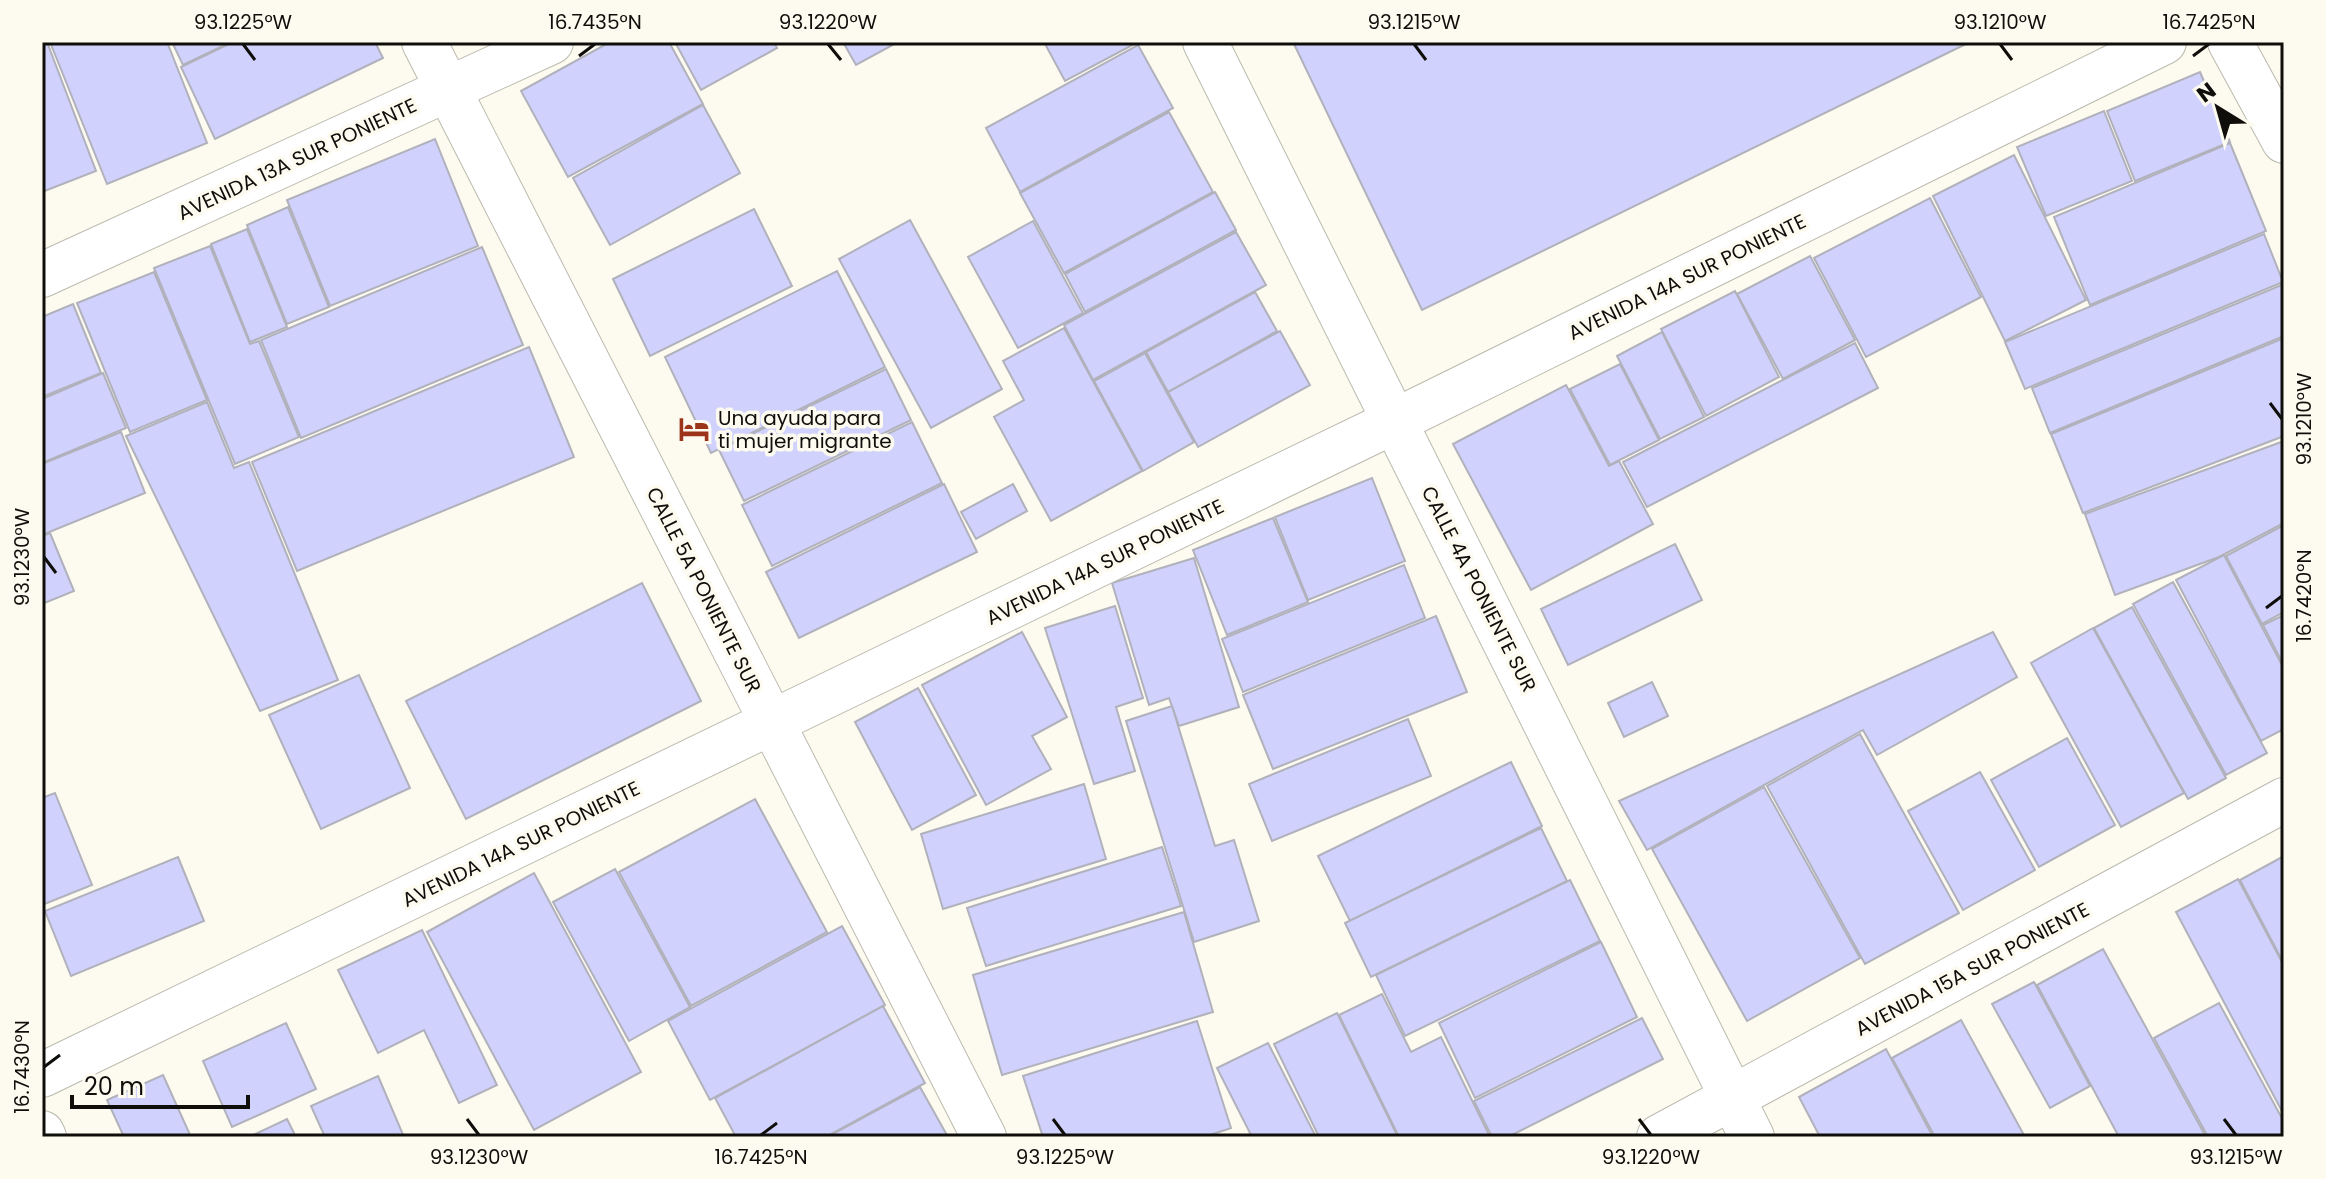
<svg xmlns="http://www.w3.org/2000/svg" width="2326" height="1179" viewBox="0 0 2326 1179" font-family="Poppins,sans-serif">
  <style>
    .building { fill: #d0d2fd; stroke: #b1b1bc; stroke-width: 2 }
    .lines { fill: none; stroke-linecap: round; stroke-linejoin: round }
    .minor-casing { stroke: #bbbaaf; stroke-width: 46 }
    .minor { stroke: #fff; stroke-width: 44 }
    .ticks { fill: none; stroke: #0f0e0b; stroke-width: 3 }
    .labels { text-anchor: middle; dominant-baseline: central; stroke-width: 7; stroke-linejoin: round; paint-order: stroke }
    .street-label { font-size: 20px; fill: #0f0e0b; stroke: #fdfbf0 }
    .poi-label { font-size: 20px; fill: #0f0e0b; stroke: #fdfbf0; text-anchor: start }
    .neatline { fill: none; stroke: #0f0e0b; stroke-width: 3 }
    .ticks-label { font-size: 20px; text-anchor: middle; fill: #0f0e0b }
  </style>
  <rect width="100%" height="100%" fill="#fdfbf0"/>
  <!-- building -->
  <g class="building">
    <polygon points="42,42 47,42 96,171 42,192"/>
    <polygon points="50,42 167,42 207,143 107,184"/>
    <polygon points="172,42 231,42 183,65"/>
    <polygon points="233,42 375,42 383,58 215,139 181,67"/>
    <polygon points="610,42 669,42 703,104 568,177 521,91"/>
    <polygon points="675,42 774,42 777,48 701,90"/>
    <polygon points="843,42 898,42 856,65"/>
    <polygon points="1044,42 1138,42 1065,81"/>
    <polygon points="1293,42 1970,42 1422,310"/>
    <polygon points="1138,45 1173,108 1020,192 986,128"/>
    <polygon points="2200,72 2230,142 2135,181 2107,111"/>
    <polygon points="703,105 740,173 610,245 573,178"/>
    <polygon points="2104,111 2132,181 2046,216 2017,147"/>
    <polygon points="1169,112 1213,192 1064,273 1020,193"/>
    <polygon points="435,139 478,246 330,306 287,200"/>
    <polygon points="2230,143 2266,231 2090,305 2054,217"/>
    <polygon points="2014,155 2086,300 2005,341 1933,196"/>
    <polygon points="1215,192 1236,230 1085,312 1065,274"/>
    <polygon points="1930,198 1981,297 1866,357 1814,258"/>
    <polygon points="288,207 329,307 287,324 247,225"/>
    <polygon points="754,209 792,286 650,356 613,279"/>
    <polygon points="910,220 1002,389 931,428 839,259"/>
    <polygon points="1033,221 1083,313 1018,348 968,257"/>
    <polygon points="247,229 287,327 250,342 211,244"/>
    <polygon points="1236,232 1266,285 1093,380 1064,325"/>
    <polygon points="2264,234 2283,282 2025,389 2005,342"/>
    <polygon points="210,246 250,344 259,341 299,437 235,464 154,268"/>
    <polygon points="482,247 523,345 301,438 261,340"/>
    <polygon points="1810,256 1855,340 1783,379 1737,294"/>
    <polygon points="837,271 885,367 711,453 665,357"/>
    <polygon points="154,272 207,400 130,432 77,303"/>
    <polygon points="2284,284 2284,336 2050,433 2032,388"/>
    <polygon points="1735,291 1779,377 1706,416 1661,329"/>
    <polygon points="1255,292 1277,331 1168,392 1146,352"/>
    <polygon points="73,304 101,373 42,397 42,317"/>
    <polygon points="1064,328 1142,471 1051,521 994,417 1024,400 1003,361"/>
    <polygon points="1280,331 1310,385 1198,447 1168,392"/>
    <polygon points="1662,332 1704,417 1660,439 1617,356"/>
    <polygon points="2284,338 2284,436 2083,513 2051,434"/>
    <polygon points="1855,343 1878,388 1647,507 1623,462"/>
    <polygon points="529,347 574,457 297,571 252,462"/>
    <polygon points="1145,353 1194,442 1143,471 1094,381"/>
    <polygon points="1620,364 1659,440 1610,465 1570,389"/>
    <polygon points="886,369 911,420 744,501 719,450"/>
    <polygon points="103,373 126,428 42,463 42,399"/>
    <polygon points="1566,385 1609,466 1619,461 1653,524 1531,590 1453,444"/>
    <polygon points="207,402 234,468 249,462 338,680 260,711 126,436"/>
    <polygon points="912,422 942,483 772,566 742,505"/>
    <polygon points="121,432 145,493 42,535 42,464"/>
    <polygon points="2284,441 2284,523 2219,557 2115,595 2085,514"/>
    <polygon points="1372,478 1405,561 1308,600 1275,517"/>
    <polygon points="944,484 977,552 799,638 766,572"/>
    <polygon points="1013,484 1027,511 976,539 961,512"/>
    <polygon points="1273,518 1308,602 1227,635 1193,550"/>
    <polygon points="2284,525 2284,612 2262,624 2226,556"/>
    <polygon points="50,533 74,591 42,604 42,536"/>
    <polygon points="1675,544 1702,600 1568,665 1541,609"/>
    <polygon points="2224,555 2284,669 2284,729 2261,741 2176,580"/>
    <polygon points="1194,558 1239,707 1179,726 1169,698 1149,705 1112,583"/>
    <polygon points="1404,565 1425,618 1243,692 1222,639"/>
    <polygon points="2173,582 2267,753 2226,775 2133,604"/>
    <polygon points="642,583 701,701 466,819 406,701"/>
    <polygon points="1115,606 1143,698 1116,707 1135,771 1094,784 1045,628"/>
    <polygon points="2132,607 2226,778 2188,799 2094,628"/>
    <polygon points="2284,615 2284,666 2263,625"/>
    <polygon points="1436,616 1467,692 1273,769 1243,695"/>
    <polygon points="2093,628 2184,793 2121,827 2031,663"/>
    <polygon points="1022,632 1067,717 1032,736 1051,769 986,805 922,685"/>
    <polygon points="1993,632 2017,677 1877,755 1863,730 1647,850 1619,801"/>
    <polygon points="359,675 410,788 321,829 269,715"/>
    <polygon points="1652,682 1668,716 1624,737 1608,703"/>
    <polygon points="918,688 976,795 912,830 855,722"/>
    <polygon points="1172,706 1215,846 1234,840 1259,921 1194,942 1126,721"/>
    <polygon points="1408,719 1431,776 1272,841 1249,784"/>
    <polygon points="1860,734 1959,913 1865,964 1767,786"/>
    <polygon points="2067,738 2115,825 2039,867 1991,780"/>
    <polygon points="1511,762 1542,826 1350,921 1318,856"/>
    <polygon points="1980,772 2035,870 1963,910 1908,811"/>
    <polygon points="1084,784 1106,859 943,909 921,834"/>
    <polygon points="1764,787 1860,958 1747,1021 1652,849"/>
    <polygon points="55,793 92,885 42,905 42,798"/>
    <polygon points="755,799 827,932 691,1006 619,872"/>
    <polygon points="1541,828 1567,881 1371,977 1345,923"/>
    <polygon points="1162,847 1181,906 986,966 967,908"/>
    <polygon points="2284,856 2284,964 2240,880"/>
    <polygon points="178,857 204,921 71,976 45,911"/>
    <polygon points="615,869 690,1007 629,1041 553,902"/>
    <polygon points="534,873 641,1072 534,1130 427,932"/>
    <polygon points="2238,879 2284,966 2284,1115 2176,912"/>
    <polygon points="1570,880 1600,941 1405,1036 1376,975"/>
    <polygon points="1184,912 1213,1012 1002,1075 973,975"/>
    <polygon points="842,926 885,1005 710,1100 668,1021"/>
    <polygon points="422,930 497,1085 459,1103 424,1030 378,1053 338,970"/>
    <polygon points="1601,942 1637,1017 1475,1098 1439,1023"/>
    <polygon points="2103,949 2206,1137 2119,1137 2037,985"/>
    <polygon points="2034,982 2090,1086 2050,1108 1992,1004"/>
    <polygon points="1382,994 1411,1052 1441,1037 1490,1137 1399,1137 1339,1015"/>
    <polygon points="2219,1003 2284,1122 2284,1137 2208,1137 2154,1038"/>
    <polygon points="883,1006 925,1083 826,1137 736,1137 715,1098"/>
    <polygon points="1337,1013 1398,1137 1319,1137 1274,1044"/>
    <polygon points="1642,1018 1663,1059 1508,1137 1492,1137 1474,1101"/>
    <polygon points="1961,1020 2025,1137 1935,1137 1892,1058"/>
    <polygon points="1197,1021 1231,1128 1204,1137 1043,1137 1023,1076"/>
    <polygon points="286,1023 316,1089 232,1127 203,1061"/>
    <polygon points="1268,1043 1316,1137 1252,1137 1217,1068"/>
    <polygon points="1886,1049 1933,1137 1820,1137 1799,1097"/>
    <polygon points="163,1075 191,1137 124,1137 107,1100"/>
    <polygon points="378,1076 404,1137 325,1137 311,1106"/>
    <polygon points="920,1087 948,1137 827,1137"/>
    <polygon points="287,1119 296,1137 249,1137"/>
  </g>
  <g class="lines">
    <!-- minor casing -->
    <g class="minor-casing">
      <g id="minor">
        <polyline points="424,42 984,1137"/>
        <polyline points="1205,42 1752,1137"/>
        <polyline points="2230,42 2284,141"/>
        <polyline points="42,275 551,42"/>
        <polyline points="42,1075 1395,421 2164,42"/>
        <polyline points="42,1133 44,1137"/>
        <polyline points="1659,1137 2284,800"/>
      </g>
    </g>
    <!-- minor -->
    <use href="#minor" class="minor"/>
  </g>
  <!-- ticks -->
  <path class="ticks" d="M243,44L255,60M828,44L841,60M1414,44L1426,60M2000,44L2012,60M579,56L595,44M2193,56L2209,44M2270,403L2282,419M44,557L56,573M2266,608L2282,596M44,1067L60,1055M467,1119L479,1135M1053,1119L1065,1135M1639,1119L1651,1135M2224,1119L2236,1135M761,1135L777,1123"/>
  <!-- icons -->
  <defs>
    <g id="hotel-bare" transform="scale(2.4)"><path d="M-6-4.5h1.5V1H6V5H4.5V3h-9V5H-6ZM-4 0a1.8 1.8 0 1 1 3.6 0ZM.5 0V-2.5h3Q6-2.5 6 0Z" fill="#9c3419" stroke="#fdfbf0" stroke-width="2.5" paint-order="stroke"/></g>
  </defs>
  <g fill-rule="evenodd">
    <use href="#hotel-bare" x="694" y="429"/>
  </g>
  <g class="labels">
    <!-- street labels -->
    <g class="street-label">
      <text transform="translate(297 159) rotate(-25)">AVENIDA 13A SUR PONIENTE</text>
      <text transform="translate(1687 277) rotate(-26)">AVENIDA 14A SUR PONIENTE</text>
      <text transform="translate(1105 562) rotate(-26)">AVENIDA 14A SUR PONIENTE</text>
      <text transform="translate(1479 589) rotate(63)">CALLE 4A PONIENTE SUR</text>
      <text transform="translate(704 590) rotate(63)">CALLE 5A PONIENTE SUR</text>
      <text transform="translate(521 844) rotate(-26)">AVENIDA 14A SUR PONIENTE</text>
      <text transform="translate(1972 969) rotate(-28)">AVENIDA 15A SUR PONIENTE</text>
    </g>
    <!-- poi labels -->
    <g class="poi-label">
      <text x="718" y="418">Una ayuda para<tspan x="718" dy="23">ti mujer migrante</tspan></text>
    </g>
  </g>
  <!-- border -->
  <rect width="2326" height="1179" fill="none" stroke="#fdfbf0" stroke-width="88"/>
  <!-- north arrow -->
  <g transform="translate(2218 108) rotate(323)" stroke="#fdfbf0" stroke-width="6" paint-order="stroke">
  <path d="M0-6L14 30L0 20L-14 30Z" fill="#0f0e0b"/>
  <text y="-12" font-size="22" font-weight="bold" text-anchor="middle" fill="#0f0e0b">N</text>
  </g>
  <!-- scale -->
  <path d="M72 1095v12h176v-12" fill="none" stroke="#0f0e0b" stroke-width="4"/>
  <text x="84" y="1095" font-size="24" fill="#0f0e0b" stroke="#fdfbf0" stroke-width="6" paint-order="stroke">20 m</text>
  <rect x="44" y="44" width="2238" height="1091" class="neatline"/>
  <g class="ticks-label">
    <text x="243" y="29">93.1225°W</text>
    <text x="595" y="29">16.7435°N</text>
    <text x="828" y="29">93.1220°W</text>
    <text x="1414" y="29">93.1215°W</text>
    <text x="2000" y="29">93.1210°W</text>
    <text x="2209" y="29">16.7425°N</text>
    <text transform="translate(2304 419) rotate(-90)" y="7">93.1210°W</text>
    <text transform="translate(22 557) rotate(-90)" y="7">93.1230°W</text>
    <text transform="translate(2304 596) rotate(-90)" y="7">16.7420°N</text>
    <text transform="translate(22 1067) rotate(-90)" y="7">16.7430°N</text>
    <text x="479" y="1164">93.1230°W</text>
    <text x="761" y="1164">16.7425°N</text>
    <text x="1065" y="1164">93.1225°W</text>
    <text x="1651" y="1164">93.1220°W</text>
    <text x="2236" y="1164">93.1215°W</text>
  </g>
</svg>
